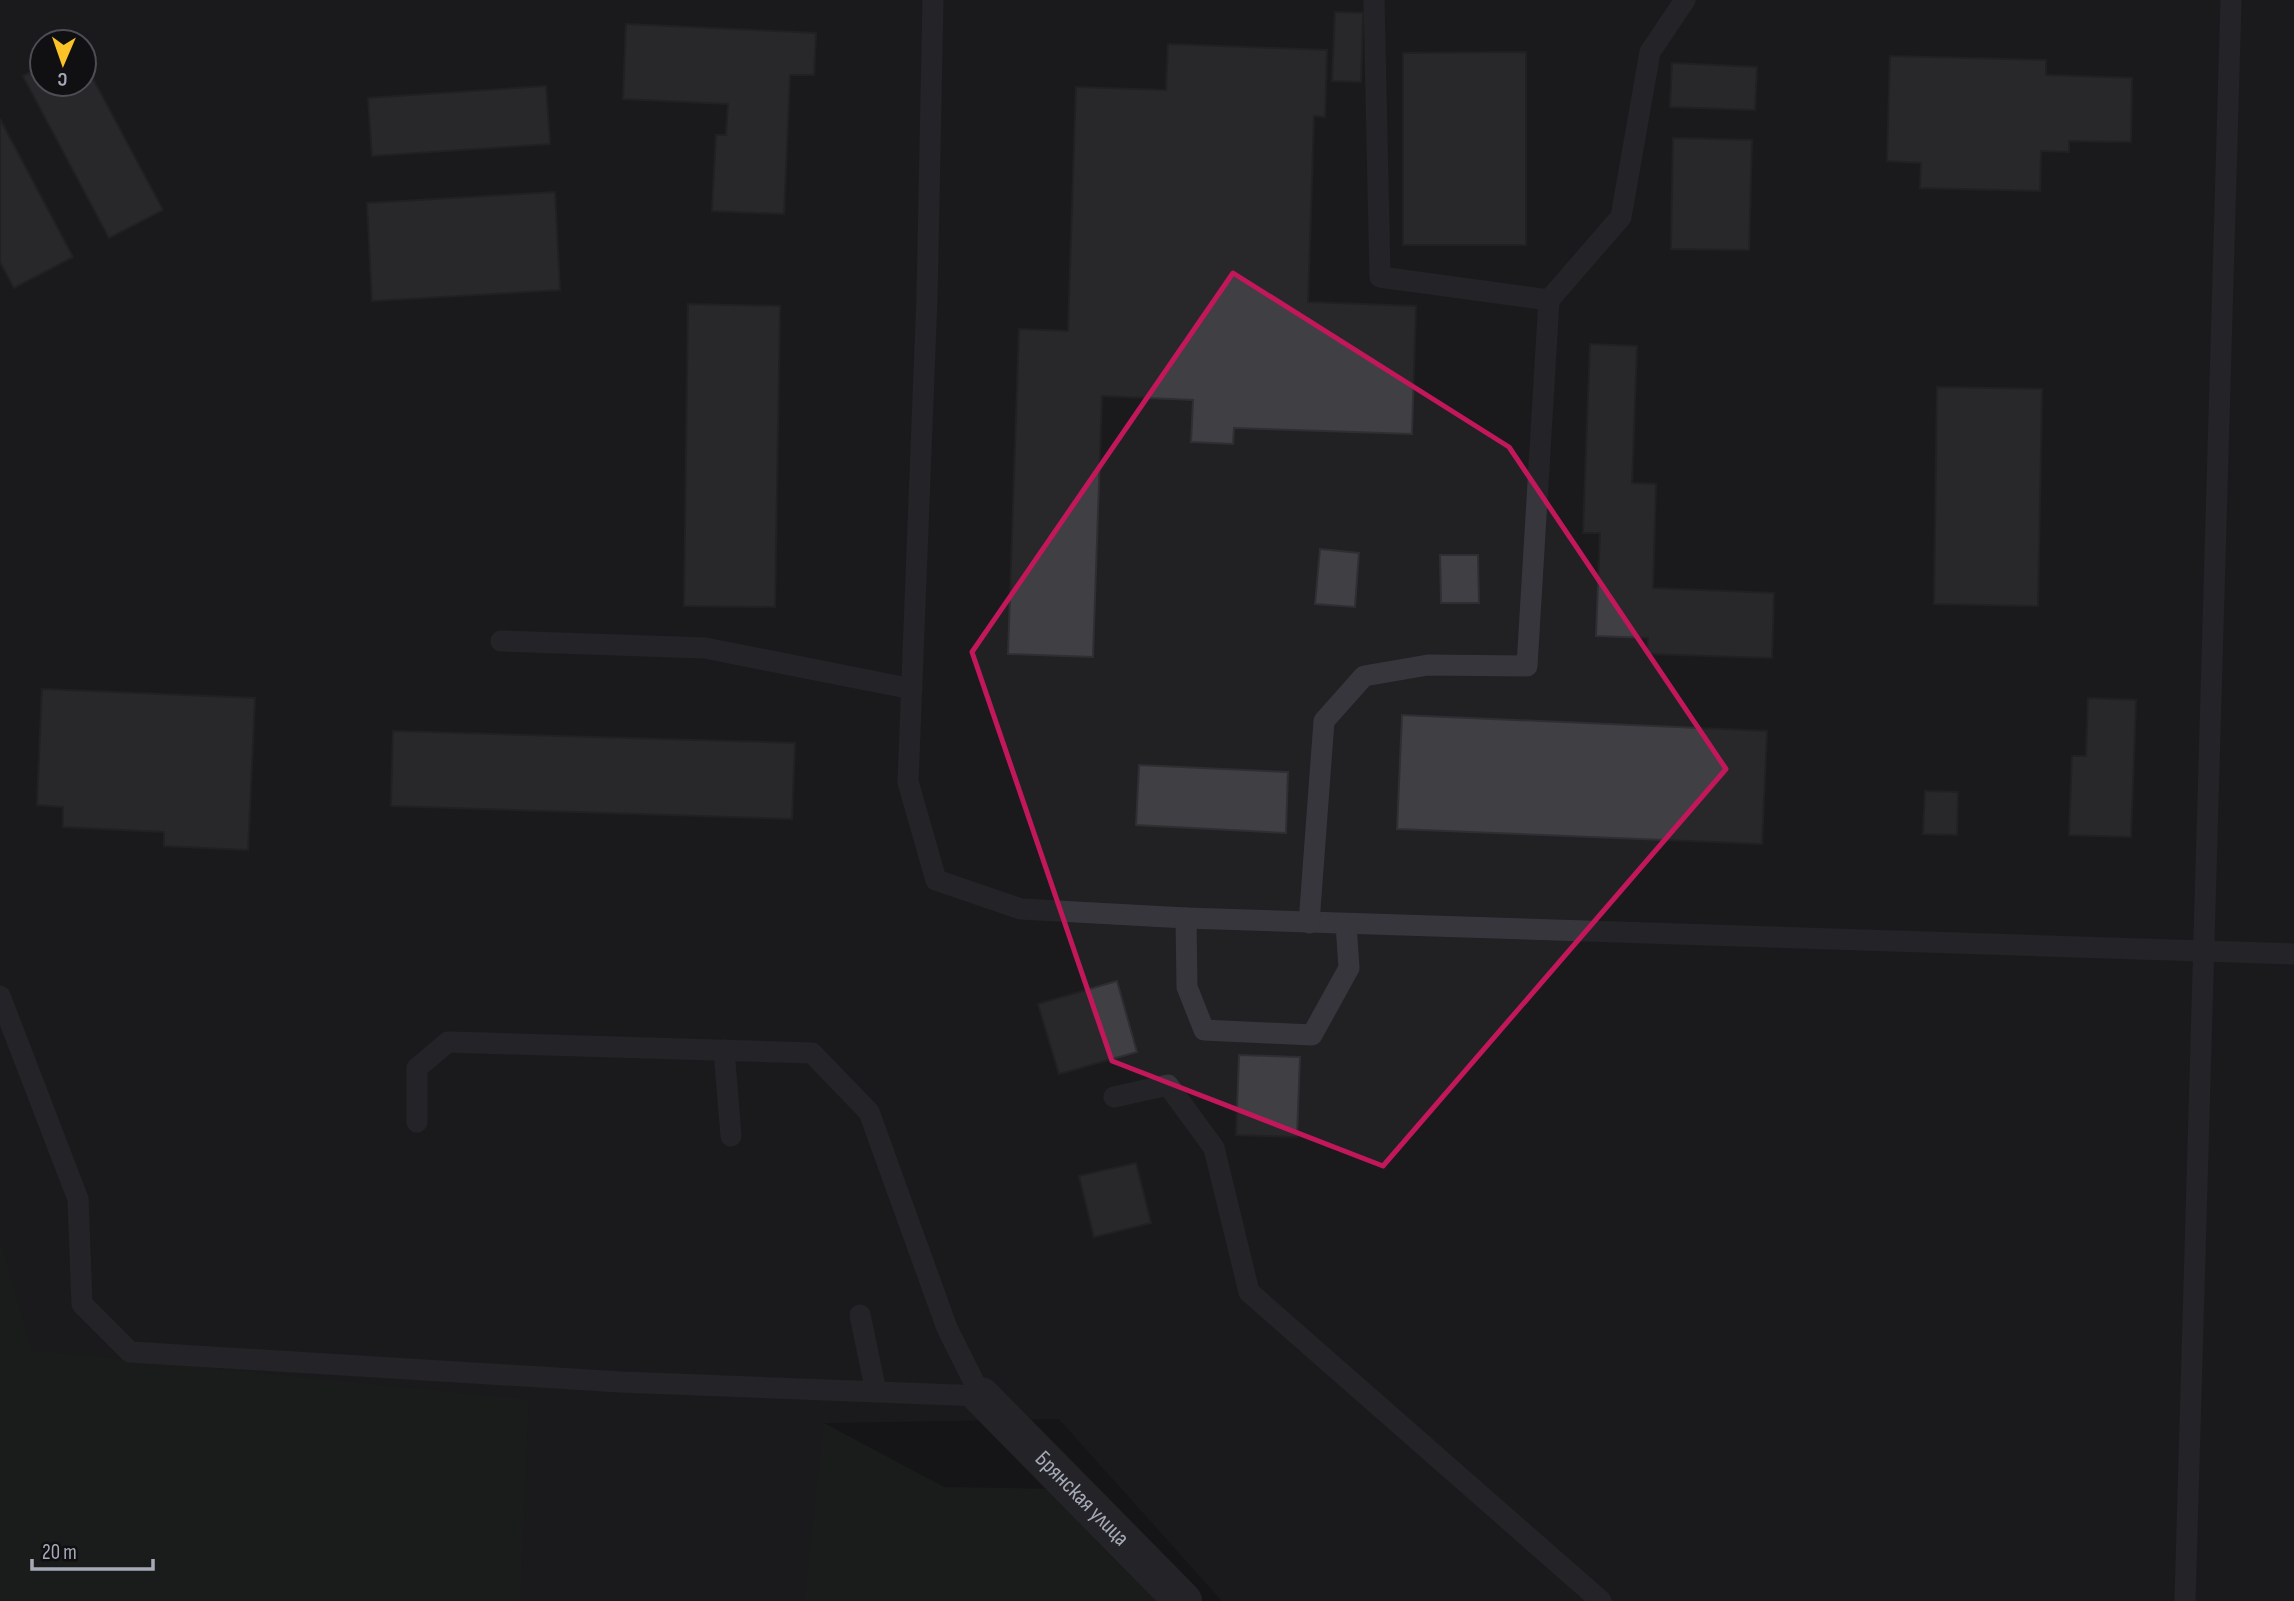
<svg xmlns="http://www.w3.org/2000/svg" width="2294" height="1601" viewBox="0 0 2294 1601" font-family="'Sofia Sans Condensed',sans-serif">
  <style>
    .built { fill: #212124; fill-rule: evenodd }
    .green { fill: #1d251e }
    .building { fill: #3f3f44; stroke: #2f2f33; stroke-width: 2 }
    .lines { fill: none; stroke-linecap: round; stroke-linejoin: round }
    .service { stroke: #36363c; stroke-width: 21 }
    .minor { stroke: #36363c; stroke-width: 38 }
    .marked { fill: none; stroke: #c2185b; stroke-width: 5; stroke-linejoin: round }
    .labels { text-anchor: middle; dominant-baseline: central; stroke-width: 7; stroke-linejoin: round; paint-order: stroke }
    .street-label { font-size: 23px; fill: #a6aab8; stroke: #101012 }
  </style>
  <rect width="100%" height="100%" fill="#151517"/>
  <!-- built -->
  <path class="built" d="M0,0H2294V1601H1222L1059,1419L825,1423L804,1601H521L529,1399L32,1350L0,1240ZM42,42H84V84H42Z"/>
  <!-- green -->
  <g class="green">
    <polygon points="0,1240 32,1350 529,1399 521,1601 0,1601"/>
    <polygon points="824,1423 944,1487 1052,1489 1160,1601 804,1601"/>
  </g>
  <!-- building -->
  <g class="building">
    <polygon points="1335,12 1363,13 1361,82 1332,81"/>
    <polygon points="626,24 816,33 814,75 790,75 784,214 712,211 716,135 726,135 728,104 623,99"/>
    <polygon points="1168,44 1327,50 1325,117 1314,116 1308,302 1416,306 1412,434 1234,428 1233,444 1191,442 1193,400 1102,396 1093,657 1008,654 1019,329 1068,331 1076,87 1166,90"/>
    <polygon points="1526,52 1526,245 1403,245 1403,53"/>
    <polygon points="1890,56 2046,60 2046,75 2132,78 2131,142 2069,141 2069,152 2041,151 2040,191 1920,188 1921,163 1887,161"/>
    <polygon points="84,62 163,210 109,238 23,76 42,66 42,84 84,84"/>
    <polygon points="1672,63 1757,67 1755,110 1670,107"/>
    <polygon points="546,86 550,144 372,156 368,98"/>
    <polygon points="0,119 73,257 14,288 0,262"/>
    <polygon points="1673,138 1752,140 1749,250 1671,249"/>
    <polygon points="555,192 560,290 372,301 367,203"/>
    <polygon points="688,304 780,306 775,607 684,606"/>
    <polygon points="1590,344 1637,346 1632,483 1656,484 1653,588 1774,593 1772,658 1647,654 1648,638 1596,636 1600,533 1583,533"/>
    <polygon points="1937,387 2042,389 2038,606 1934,604"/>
    <polygon points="1320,549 1359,553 1355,607 1315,604"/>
    <polygon points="1440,555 1478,555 1479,603 1441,603"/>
    <polygon points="42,689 255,698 248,850 164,846 164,832 63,827 63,807 37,805"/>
    <polygon points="2088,698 2136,700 2131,837 2069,835 2072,756 2086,756"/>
    <polygon points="1402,715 1767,731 1762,844 1397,829"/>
    <polygon points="393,731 795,743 792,819 391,806"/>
    <polygon points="1139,765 1288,772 1286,833 1136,825"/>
    <polygon points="1925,791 1958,792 1957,835 1923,834"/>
    <polygon points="1117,981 1137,1052 1059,1074 1038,1004"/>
    <polygon points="1239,1055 1300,1057 1297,1137 1236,1135"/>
    <polygon points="1136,1163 1151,1223 1094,1237 1079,1176"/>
  </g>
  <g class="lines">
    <!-- service -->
    <g class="service">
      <polyline points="933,0 927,297 908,782 936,880 1021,909 1186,918 2294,954"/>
      <polyline points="1374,0 1380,277 1549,300"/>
      <polyline points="501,641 705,648 912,689"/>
      <polyline points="1186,918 1187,987 1204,1030 1312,1035 1349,968 1346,924"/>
      <polyline points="1309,923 1324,721 1364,676 1428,665 1527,666 1549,300 1621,217 1650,52 1685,0"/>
      <polyline points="0,996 78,1199 82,1304 130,1352 621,1382 981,1396 947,1328 869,1112 812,1053 448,1042 417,1068 417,1122"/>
      <polyline points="724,1050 731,1136"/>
      <polyline points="1114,1097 1168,1085 1214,1148 1249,1292 1601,1601"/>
      <polyline points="860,1315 876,1392"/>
      <polyline points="2185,1601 2231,0"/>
    </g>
    <!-- minor -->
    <path class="minor" id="s1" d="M981,1396L1183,1601"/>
  </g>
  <!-- marked area -->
  <path d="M0 0H2294V1601H0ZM1233,273L1509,447L1726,769L1383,1166L1112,1061L972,652Z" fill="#151517" fill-opacity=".55" fill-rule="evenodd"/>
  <path class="marked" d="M1233,273L1509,447L1726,769L1383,1166L1112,1061L972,652Z"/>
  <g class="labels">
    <!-- street labels -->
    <g class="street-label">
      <text stroke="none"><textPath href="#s1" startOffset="144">Брянская улица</textPath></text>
    </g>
  </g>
  <!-- north arrow -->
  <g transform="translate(63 63) rotate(182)"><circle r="33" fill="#101012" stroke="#4c4e54" stroke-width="2"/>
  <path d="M0-5L12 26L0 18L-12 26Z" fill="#fcc328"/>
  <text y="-10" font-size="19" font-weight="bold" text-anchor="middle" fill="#a6aab8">С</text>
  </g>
  <!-- scale -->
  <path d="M32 1559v10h121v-10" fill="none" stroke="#a6aab8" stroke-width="3.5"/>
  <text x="42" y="1559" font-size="21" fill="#a6aab8" stroke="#101012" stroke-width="5" paint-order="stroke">20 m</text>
</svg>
